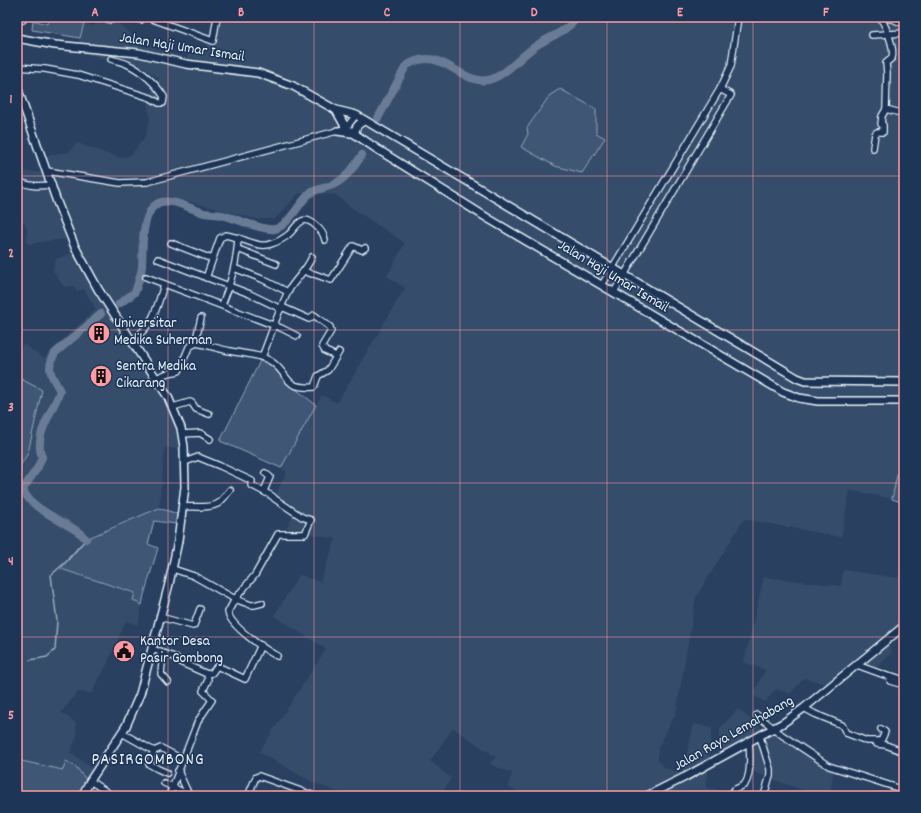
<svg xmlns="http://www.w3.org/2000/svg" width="921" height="813" viewBox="0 0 921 813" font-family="Dekko,sans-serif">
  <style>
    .built { fill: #364d6b }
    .green { fill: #415774; stroke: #94a4b6 }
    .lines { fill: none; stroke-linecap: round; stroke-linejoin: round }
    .stream { stroke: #9dabbd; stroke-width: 1.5 }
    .river { stroke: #6b7c95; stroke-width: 8 }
    .minor-casing { stroke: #e8f1f8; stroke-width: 8 }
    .major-casing { stroke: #e8f1f8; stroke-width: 10 }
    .minor { stroke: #1d3557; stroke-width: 5.5 }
    .major { stroke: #1d3557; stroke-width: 7 }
    .grid { fill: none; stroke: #ff9aa2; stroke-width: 1; stroke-opacity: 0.55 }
    .labels { text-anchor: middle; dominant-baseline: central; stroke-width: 3; stroke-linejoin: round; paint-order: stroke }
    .street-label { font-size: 15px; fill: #e8f1f8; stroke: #1d3557 }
    .poi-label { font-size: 15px; fill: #e8f1f8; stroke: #1d3557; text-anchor: start }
    .quarter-label { font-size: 17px; letter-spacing: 1px; fill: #e8f1f8; stroke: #1d3557 }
    .neatline { fill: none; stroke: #ff9aa2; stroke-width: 1.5 }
    .grid-label { font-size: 13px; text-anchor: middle; font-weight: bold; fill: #ff9aa2 }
  </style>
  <rect width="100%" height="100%" fill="#294061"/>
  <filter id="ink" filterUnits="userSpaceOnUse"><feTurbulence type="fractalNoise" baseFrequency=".025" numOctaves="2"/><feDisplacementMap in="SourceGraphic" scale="8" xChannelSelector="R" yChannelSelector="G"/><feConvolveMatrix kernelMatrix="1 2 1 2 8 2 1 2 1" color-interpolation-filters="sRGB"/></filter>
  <g filter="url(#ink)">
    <!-- built -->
    <g class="built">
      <polygon points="219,17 904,17 904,441 892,499 850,490 841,537 744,519 696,597 676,712 658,748 658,760 665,768 682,773 694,724 712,728 706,788 716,789 716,796 528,796 508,787 512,773 489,764 496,757 453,728 430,761 451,778 440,796 348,796 312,782 259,752 326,649 274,616 299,575 320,582 336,539 286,529 294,514 273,500 287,472 281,468 322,395 337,403 405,288 387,276 405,243 349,206 336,195 299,193 275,219 257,219 167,196 153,200 145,222 136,274 144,280 135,299 117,308 159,384 177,423 184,451 165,447 159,508 86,539 70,556 61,569 135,593 133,600 142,605 138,625 126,621 104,671 98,678 93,693 78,692 61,712 76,723 77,737 70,752 94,770 88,782 76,767 66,761 64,770 17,760 17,471 28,453 20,379 17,377 17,354 23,344 44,358 62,340 96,310 84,289 77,291 74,286 64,287 53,270 56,259 71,254 65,239 27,244 27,229 24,222 17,223 17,171 53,173 47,155 68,152 77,143 120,158 131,155 145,137 150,119 147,100 159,78 140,65 122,64 78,51 80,38 84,23 93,26 104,18 121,25 143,46 152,47 186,59 192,48 205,48 211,42"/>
      <polygon points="904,560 904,630 887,643 892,652 875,669 862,665 834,686 804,678 790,694 776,689 765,702 753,695 765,670 744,662 764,577 841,586 843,570 898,578"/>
      <polygon points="738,709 770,735 785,730 834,766 830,796 819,796 753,772 753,748 719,764 720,728"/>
    </g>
    <!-- green -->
    <g class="green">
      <polygon points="51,17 77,17 77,21 84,23 80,38 32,30 33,20 47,24"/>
      <polygon points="560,89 596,109 596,133 605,138 582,173 555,166 521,147 528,134 527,128 550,95"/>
      <polygon points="260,361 267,361 288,383 316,405 281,468 220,441"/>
      <polygon points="17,377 42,390 28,453 17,471"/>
      <polygon points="904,441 904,503 892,499"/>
      <polygon points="159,508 178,514 176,524 154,521 148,544 158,548 144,595 142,605 133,600 135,593 61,569 70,556 86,539"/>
      <polygon points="17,760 63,770 66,761 76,767 88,782 80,796 17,796"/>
    </g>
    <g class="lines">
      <!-- stream -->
      <g class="stream">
        <polyline points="30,660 47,657 55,650 57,621 51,575 67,561 86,539"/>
        <polyline points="17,680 19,677"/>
      </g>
      <!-- river -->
      <g class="river">
        <path d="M378,118L406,66C441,43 459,85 488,80C504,77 520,57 533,48C549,36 564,34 578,17"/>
        <path d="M119,304L135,292C138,283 141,275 142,266C143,248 141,221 153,207C165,193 190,209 204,213C210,214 216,214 222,215C235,218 263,231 275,229C287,227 299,204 308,195C315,189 322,189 330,186C345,181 354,167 362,155"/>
        <path d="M86,539C83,536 80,533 77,531C61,520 28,507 23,489L38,467L42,457C33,435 53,412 60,391C52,375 45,371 55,353L101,314"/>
      </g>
      <!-- minor casing -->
      <g class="minor-casing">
        <g id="minor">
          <polyline points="101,17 111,20 112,17"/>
          <polyline points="131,17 141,20 143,17"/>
          <polyline points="147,17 213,41 217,17"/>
          <path d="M879,17C886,24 895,49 892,58L886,63L887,73L886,109L904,114"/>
          <polyline points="881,18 893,19 901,23"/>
          <polyline points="17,21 23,20"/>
          <polyline points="872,35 904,33"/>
          <path d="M17,67L45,69L78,75L151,98L159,103H163L164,97C157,85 142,71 129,65C124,62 117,61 111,59"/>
          <polyline points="873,148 875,134 877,132 883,132 883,125 881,124 882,116 886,109"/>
          <polyline points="47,171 120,183 147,182 337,131 346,128 356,115"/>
          <path d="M17,180C28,187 39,186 52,185"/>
          <path d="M238,238C248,241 261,248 271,244C277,242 283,239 288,235C297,227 301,213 315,225C320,229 324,234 325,240"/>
          <polyline points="171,243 212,259"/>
          <polyline points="238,249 276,264"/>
          <polyline points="158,259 250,294 281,309"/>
          <polyline points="234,268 262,279 288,292"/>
          <polyline points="304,271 312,274 314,274 331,280 353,246 362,250 365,248"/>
          <polyline points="146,277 281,328 297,336"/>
          <path d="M206,278L220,238L226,235L238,238C237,262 231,283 222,305"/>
          <polyline points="602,285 720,89 731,66 738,17"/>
          <polyline points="614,292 731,95 720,89"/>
          <polyline points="282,307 309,319 314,315 330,327 331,331 322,346 325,351 336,356"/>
          <path d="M132,341C154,324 157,308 164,284"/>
          <polyline points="195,343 201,318"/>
          <path d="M262,357C271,335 278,311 289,290C297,277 306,271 312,257"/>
          <path d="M156,378L168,373L179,371L189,347L196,343C208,345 219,349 230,351C243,354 260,354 272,362C291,376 283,389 314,387L318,376L328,370L339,352"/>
          <polyline points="173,407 190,402 192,403 196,409 209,414"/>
          <polyline points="182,434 200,433 210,439"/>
          <path d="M185,462L198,457L220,466L252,481L251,485L272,496L275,499L302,517L311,520L305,534H278L255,575L235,599L228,612C230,626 264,649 277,656"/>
          <polyline points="264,491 270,477 265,473"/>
          <path d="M183,507C194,506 210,509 219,503C223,499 227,494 230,490"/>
          <polyline points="173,569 194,576 235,599 251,605 254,605 262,603"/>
          <polyline points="160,617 193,626 194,625 200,609"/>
          <polyline points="152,649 174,657 182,663 207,674 208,680 203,691 212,700 198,721 169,796"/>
          <polyline points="160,651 162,663 161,674 168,682"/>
          <polyline points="857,665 890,677 892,676 901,679"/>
          <polyline points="207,674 212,673 217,666 245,679 261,645"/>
          <polyline points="890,677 890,681 904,685"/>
          <polyline points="804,708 815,714 842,725 846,733 867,741 881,741 885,732 881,729"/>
          <polyline points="757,715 782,735 829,766 898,788 901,790 900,796"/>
          <polyline points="122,733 154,751 161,748 182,759"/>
          <polyline points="760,737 770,769 770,775 764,796"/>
          <polyline points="877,744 886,745 904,752"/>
          <polyline points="154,751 149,764 158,769 167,773"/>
          <polyline points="178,771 189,795"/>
          <polyline points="90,781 113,796"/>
          <polyline points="164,783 191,796"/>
          <path d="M734,790C737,788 743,786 745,784C751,775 750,753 749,742"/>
          <polyline points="118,796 124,796"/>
          <polyline points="248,796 256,777 259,776 312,795"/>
        </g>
      </g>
      <!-- major casing -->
      <g class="major-casing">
        <g id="major">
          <polyline points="17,38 55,45 139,53 186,64 258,73 293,86 336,110 356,115 420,153 797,378 805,381 904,382"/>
          <polyline points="17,87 57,202 75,247 98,289 168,397 181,428 184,447 185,487 178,541 169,584 140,694 126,726 90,781 82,796"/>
          <polyline points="336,110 346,128 377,149 489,219 783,392 799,398 818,401 904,401"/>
          <polyline points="337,131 351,133"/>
          <path d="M355,133C355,126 359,123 365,121"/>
          <polyline points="647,796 685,777 783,723 804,708 904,626"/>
        </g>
      </g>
      <!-- minor -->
      <use href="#minor" class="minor"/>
      <!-- major -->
      <use href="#major" class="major"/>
    </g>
  </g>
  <!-- grid -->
  <path class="grid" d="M168,17V796M314,17V796M460,17V796M607,17V796M753,17V796M17,176H904M17,330H904M17,483H904M17,637H904"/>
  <!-- icons -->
  <defs>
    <g id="building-disc" transform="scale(1.15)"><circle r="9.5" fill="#ff9aa2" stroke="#1d3557"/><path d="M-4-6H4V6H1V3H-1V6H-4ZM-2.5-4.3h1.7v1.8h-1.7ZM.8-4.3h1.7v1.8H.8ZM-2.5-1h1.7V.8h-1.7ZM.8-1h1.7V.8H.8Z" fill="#111"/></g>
    <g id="civic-disc" transform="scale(1.15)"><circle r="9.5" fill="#ff9aa2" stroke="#1d3557"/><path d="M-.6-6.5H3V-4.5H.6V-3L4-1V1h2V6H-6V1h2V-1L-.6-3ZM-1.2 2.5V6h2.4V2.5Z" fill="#111"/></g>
  </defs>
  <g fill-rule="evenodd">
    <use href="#building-disc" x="99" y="333"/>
    <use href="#building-disc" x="101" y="376"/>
    <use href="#civic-disc" x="124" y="651"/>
  </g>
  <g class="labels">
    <!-- street labels -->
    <g class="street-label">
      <text transform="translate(182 48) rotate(9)">Jalan Haji Umar Ismail</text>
      <text transform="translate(613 277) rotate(31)">Jalan Haji Umar Ismail</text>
      <text transform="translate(734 734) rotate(-30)">Jalan Raya Lemahabang</text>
    </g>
    <!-- poi labels -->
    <g class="poi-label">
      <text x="114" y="324">Universitar<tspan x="114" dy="17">Medika Suherman</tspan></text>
      <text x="116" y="367">Sentra Medika<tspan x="116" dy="17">Cikarang</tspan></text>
      <text x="140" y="642">Kantor Desa<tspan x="140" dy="17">Pasir Gombong</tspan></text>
    </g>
    <!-- quarter labels -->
    <g class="quarter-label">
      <text x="148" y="761">PASIRGOMBONG</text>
    </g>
  </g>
  <!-- margin -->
  <rect width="921" height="813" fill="none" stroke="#1d3557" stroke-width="44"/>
  <rect x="22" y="22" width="877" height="769" class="neatline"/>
  <g class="grid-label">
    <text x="95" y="16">A</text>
    <text x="241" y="16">B</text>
    <text x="387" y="16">C</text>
    <text x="534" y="16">D</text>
    <text x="680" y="16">E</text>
    <text x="826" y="16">F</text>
    <text x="11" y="103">1</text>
    <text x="11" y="257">2</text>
    <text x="11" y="411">3</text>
    <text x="11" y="565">4</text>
    <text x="11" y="719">5</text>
  </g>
</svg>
